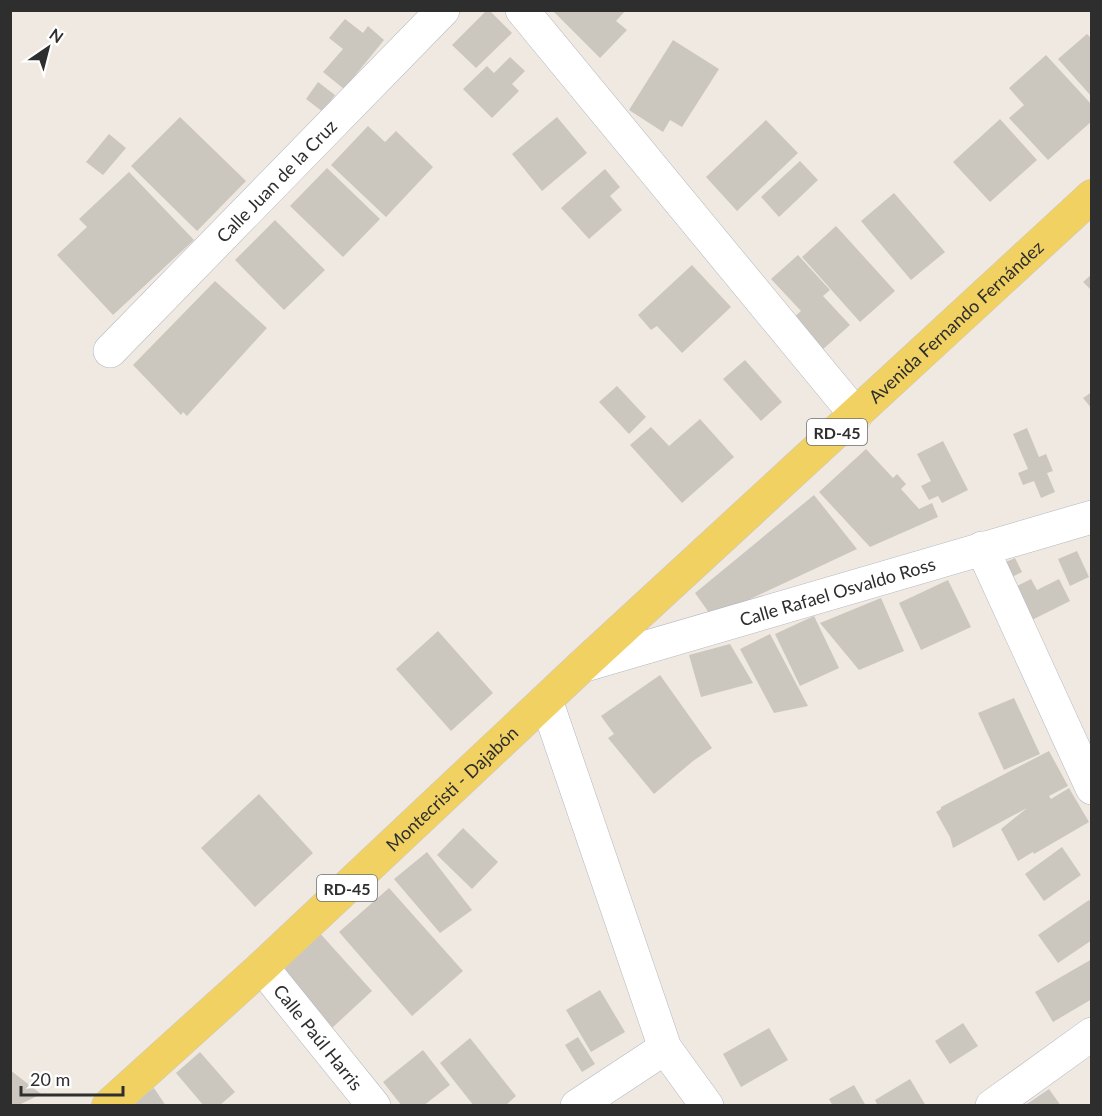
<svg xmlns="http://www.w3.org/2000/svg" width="1102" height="1116" viewBox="0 0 1102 1116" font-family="Lato,sans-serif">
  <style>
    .building { fill: #cbc7bf }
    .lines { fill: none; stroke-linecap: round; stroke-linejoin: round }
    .street-casing { stroke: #b4b7c1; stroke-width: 34 }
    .primary-casing { stroke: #c9c9c9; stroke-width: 34 }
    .street { stroke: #fff; stroke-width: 33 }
    .primary { stroke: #f2d163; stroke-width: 33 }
    .labels { text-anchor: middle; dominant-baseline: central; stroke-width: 4.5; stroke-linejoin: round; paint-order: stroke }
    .shield { fill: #fff; stroke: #6d6d6d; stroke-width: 1.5 }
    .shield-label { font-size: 16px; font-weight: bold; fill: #2e2e2e }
    .street-label { font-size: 18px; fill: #2e2e2e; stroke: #fff }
  </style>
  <rect width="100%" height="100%" fill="#efe9e1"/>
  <!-- building -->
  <g class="building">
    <polygon points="487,10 489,10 512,33 476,68 452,45"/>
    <polygon points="552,10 626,10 616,21 627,30 600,58"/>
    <polygon points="345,19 363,33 368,26 384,40 344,89 323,72 343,49 329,38"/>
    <polygon points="1087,34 1092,39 1092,97 1058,59"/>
    <polygon points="673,40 719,69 682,127 670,120 663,132 629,110"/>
    <polygon points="1046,55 1092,105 1092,121 1048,160 1009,118 1024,105 1009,88"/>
    <polygon points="510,57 525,71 512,84 519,91 492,118 463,89 487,66 494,73"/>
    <polygon points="318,82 335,95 323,112 306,99"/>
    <polygon points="180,117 246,181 197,231 131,166"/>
    <polygon points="557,117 587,153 542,191 512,154"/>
    <polygon points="1000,119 1037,160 990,202 953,162"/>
    <polygon points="766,120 798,153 737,211 706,177"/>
    <polygon points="368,126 385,142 396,131 433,167 386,217 331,165"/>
    <polygon points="109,134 126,148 103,175 86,162"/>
    <polygon points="800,161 818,180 779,217 761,197"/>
    <polygon points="327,168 380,219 343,257 290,206"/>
    <polygon points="605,169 620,187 610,196 622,210 589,239 561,208"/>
    <polygon points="129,172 194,240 113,315 57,255 87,227 79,219"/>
    <polygon points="894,193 945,252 911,280 861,221"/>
    <polygon points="275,220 325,270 284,310 235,260"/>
    <polygon points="836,226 895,291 860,322 802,257"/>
    <polygon points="798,255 830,290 823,296 850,325 821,351 792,319 801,311 771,279"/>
    <polygon points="692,265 731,307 682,353 657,326 651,330 638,315"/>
    <polygon points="1092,274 1092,291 1083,282"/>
    <polygon points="215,281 267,328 187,416 183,412 181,415 133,365"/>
    <polygon points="745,360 782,402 761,421 723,379"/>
    <polygon points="617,386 646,417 629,434 599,402"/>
    <polygon points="1092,392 1092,409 1083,398"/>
    <polygon points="700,419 734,457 682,503 630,445 651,427 669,446"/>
    <polygon points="1027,428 1039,457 1046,454 1053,471 1047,473 1055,492 1041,498 1034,481 1023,485 1018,473 1028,469 1013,434"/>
    <polygon points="943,441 968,490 942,503 938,496 929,500 921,486 931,481 917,454"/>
    <polygon points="866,449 893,478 897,474 906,484 901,489 919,509 932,503 938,517 870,547 819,492"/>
    <polygon points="814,495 857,549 712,617 695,593"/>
    <polygon points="1077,551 1089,577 1070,586 1058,559"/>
    <polygon points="1015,558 1022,572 1006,580 999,565"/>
    <polygon points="1031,579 1037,590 1059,579 1070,601 1030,621 1013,588"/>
    <polygon points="948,580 971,627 921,650 899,603"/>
    <polygon points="881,598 904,651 859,670 820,623"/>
    <polygon points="814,616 839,668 800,686 775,634"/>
    <polygon points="438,631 493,693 451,731 396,669"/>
    <polygon points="770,634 808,706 774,713 740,649"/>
    <polygon points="730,644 753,683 701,697 689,655"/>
    <polygon points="660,675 712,748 693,761 654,794 608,738 614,734 601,716"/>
    <polygon points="1014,698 1040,754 1004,770 978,713"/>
    <polygon points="1049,751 1068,786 1049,796 1051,799 1069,788 1089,822 1034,854 1033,852 1018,861 1001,829 1027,808 953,848 950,837 936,812 941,809 941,807"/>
    <polygon points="259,794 313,853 255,907 201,848"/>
    <polygon points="463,828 498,862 472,889 437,855"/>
    <polygon points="1062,847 1081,875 1044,901 1025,874"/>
    <polygon points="427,852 472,910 440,933 394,879"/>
    <polygon points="389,888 463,971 412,1016 339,932"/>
    <polygon points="1089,900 1092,904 1092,940 1058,963 1038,935"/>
    <polygon points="317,930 372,991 332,1028 277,967"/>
    <polygon points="1092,959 1092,999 1053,1022 1035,992"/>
    <polygon points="600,990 625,1032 591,1052 566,1010"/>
    <polygon points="963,1023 978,1046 950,1064 935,1041"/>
    <polygon points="769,1028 788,1060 741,1087 723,1054"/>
    <polygon points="578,1037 595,1064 582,1072 565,1045"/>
    <polygon points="470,1038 516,1096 505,1106 474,1106 440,1063"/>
    <polygon points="423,1050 450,1085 423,1106 402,1106 383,1082"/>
    <polygon points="200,1052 235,1092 219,1106 204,1106 176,1073"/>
    <polygon points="10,1070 41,1094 17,1106 10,1106"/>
    <polygon points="910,1079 926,1106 878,1106 875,1100"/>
    <polygon points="854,1085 866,1106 833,1106 829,1099"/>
    <polygon points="154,1088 166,1106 129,1106"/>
    <polygon points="1049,1089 1061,1106 1024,1106"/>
  </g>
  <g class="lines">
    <!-- street casing -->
    <g class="street-casing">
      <g id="street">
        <polyline points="522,10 856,415"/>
        <path id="s1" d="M110,351L443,10"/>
        <polyline points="982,548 1092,788"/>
        <path id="s2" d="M582,666L1092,517"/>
        <polyline points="546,700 665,1048 707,1106"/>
        <path id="s3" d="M262,967L374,1106"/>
        <polyline points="577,1106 665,1048"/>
        <polyline points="992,1106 1092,1034"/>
      </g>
    </g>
    <!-- primary casing -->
    <g class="primary-casing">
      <g id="primary">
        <path id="s4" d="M108,1106L262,967L582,666L1092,196"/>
      </g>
    </g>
    <!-- street -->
    <use href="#street" class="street"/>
    <!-- primary -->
    <use href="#primary" class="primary"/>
  </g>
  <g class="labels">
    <!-- shield labels -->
    <g class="shield">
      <rect x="807" y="419" width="60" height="26" rx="4.5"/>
      <rect x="317" y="875" width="60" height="26" rx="4.5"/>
    </g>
    <g class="shield-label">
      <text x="837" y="432">RD-45</text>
      <text x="347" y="888">RD-45</text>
    </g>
    <!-- street labels -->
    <g class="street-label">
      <text stroke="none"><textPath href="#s1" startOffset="238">Calle Juan de la Cruz</textPath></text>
      <text stroke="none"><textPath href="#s4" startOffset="1155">Avenida Fernando Fernández</textPath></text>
      <text stroke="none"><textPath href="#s2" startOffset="266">Calle Rafael Osvaldo Ross</textPath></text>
      <text stroke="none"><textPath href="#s4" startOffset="468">Montecristi - Dajabón</textPath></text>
      <text stroke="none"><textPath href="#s3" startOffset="90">Calle Paúl Harris</textPath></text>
    </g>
  </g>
  <!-- border -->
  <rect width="1102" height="1116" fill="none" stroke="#2e2e2e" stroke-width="24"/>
  <!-- north arrow -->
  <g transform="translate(48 48) rotate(35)" stroke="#ffffff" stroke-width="4.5" paint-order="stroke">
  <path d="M0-4.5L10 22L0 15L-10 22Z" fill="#2e2e2e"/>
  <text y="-9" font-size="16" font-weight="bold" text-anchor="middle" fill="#2e2e2e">N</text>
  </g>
  <!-- scale -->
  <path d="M21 1086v9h102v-9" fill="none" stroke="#2e2e2e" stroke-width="3"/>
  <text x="30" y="1086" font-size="18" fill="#2e2e2e" stroke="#ffffff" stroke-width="4.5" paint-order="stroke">20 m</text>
</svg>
